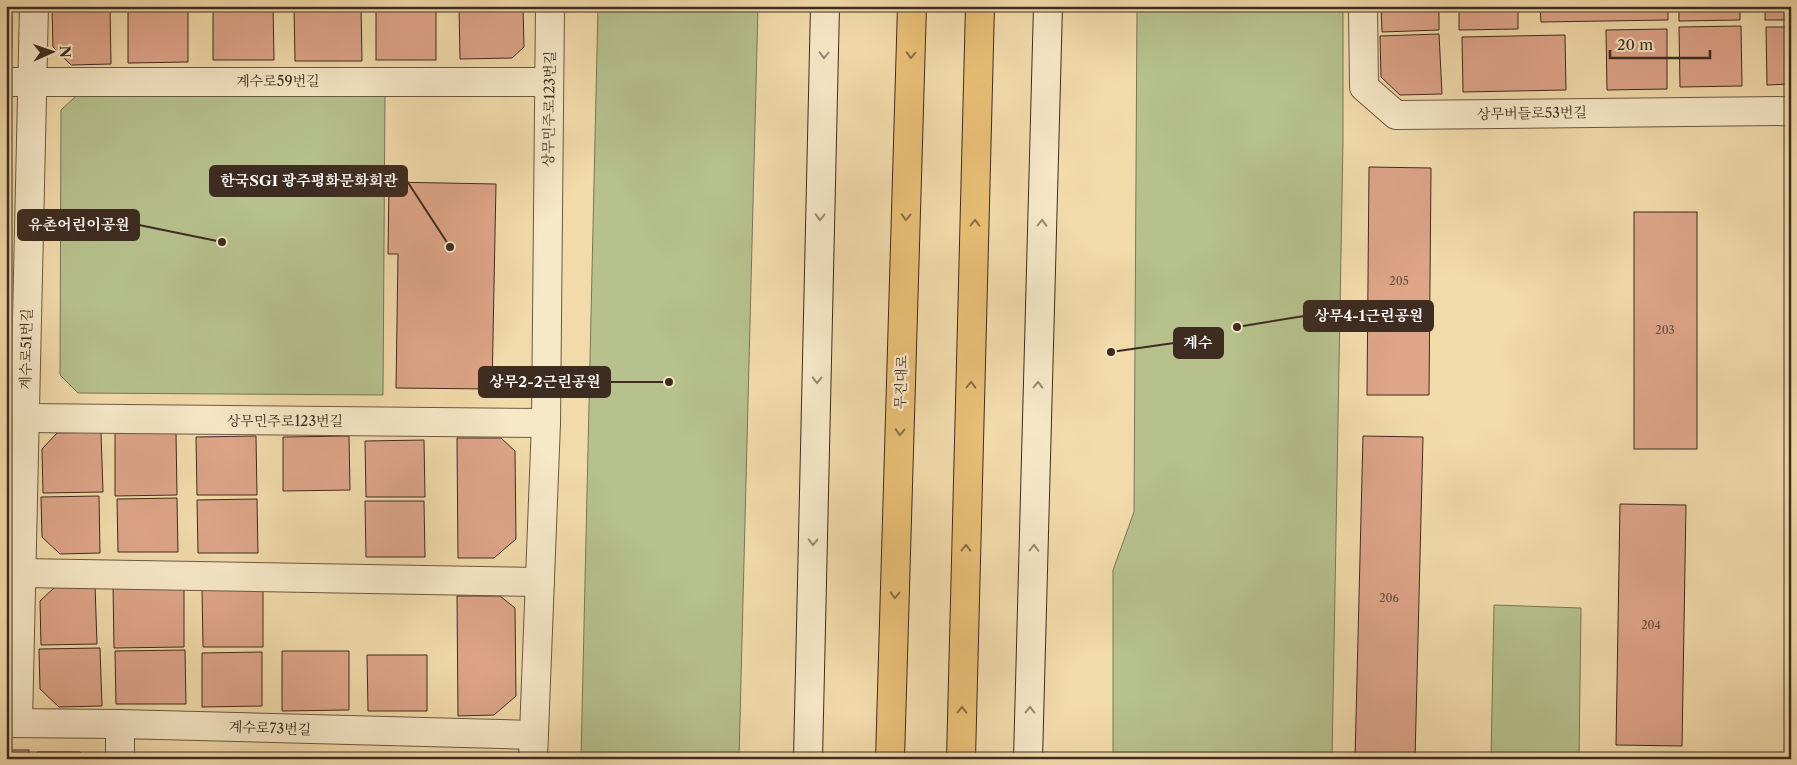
<svg xmlns="http://www.w3.org/2000/svg" width="1797" height="765" viewBox="0 0 1797 765" font-family="'Libre Caslon Text','Noto Serif KR',serif">
  <style>
    .green { fill: #b6c18d; stroke: #7a7657 }
    .building { fill: #dea589; stroke: #3e2c21 }
    .lines { fill: none; stroke-linecap: round; stroke-linejoin: round }
    .minor-casing { stroke: #6b5844; stroke-width: 30 }
    .secondary-casing { stroke: #3e2c21; stroke-width: 30 }
    .trunk-casing { stroke: #3e2c21; stroke-width: 30 }
    .minor { stroke: #f7e8c8; stroke-width: 28 }
    .secondary { stroke: #f7e8c8; stroke-width: 28 }
    .trunk { stroke: #e9be76; stroke-width: 28 }
    .oneway { stroke: #9a8a74 }
    .oneway2 { stroke: #8b6e47 }
    .labels { text-anchor: middle; dominant-baseline: central; stroke-width: 5; stroke-linejoin: round; paint-order: stroke }
    .number-label { font-size: 11px; fill: #664a3b }
    .street-label { font-size: 14px; fill: #3e2c21; stroke: #f7e8c8 }
    .leader { fill: none; stroke: #3e2c21; stroke-width: 2 }
    .callout-dot { fill: #3e2c21; stroke: #f7e8c8; stroke-width: 2 }
    .callout { fill: #3e2c21; stroke: #3e2c21; stroke-width: 2 }
    .callout-label { font-size: 15px; text-anchor: middle; font-weight: bold; fill: #fff }
  </style>
  <rect width="100%" height="100%" fill="#f2dbab"/>
  <filter id="stains"><feTurbulence type="fractalNoise" baseFrequency=".004" numOctaves="4"/><feColorMatrix values="0 0 0 0 .2 0 0 0 0 .09 0 0 0 0 .02 0 0 0 .5 -.17"/></filter>
  <radialGradient id="worn" r=".72"><stop offset=".6" stop-color="#630" stop-opacity="0"/><stop offset="1" stop-color="#630" stop-opacity=".3"/></radialGradient>
  <!-- green -->
  <g class="green">
    <polygon points="598,6 758,6 739,759 581,759"/>
    <polygon points="1137,6 1343,6 1343,141 1332,759 1113,759 1113,570 1134,512"/>
    <polygon points="76,96 385,96 383,395 78,393 60,375 61,110"/>
    <polygon points="1494,605 1581,608 1579,759 1491,759"/>
  </g>
  <!-- building -->
  <g class="building">
    <polygon points="273,6 274,60 213,60 213,7"/>
    <polygon points="294,6 361,6 362,61 295,61"/>
    <polygon points="459,6 523,6 524,47 512,58 460,59"/>
    <polygon points="1381,6 1439,6 1439,30 1382,32"/>
    <polygon points="1459,6 1518,6 1518,29 1459,30"/>
    <polygon points="1540,6 1668,6 1668,20 1541,22"/>
    <polygon points="1679,6 1740,6 1740,20 1679,21"/>
    <rect x="1765" y="6" width="26" height="14"/>
    <polygon points="110,7 111,64 71,65 53,47 52,8"/>
    <rect x="376" y="7" width="60" height="53"/>
    <polygon points="188,9 188,62 128,63 128,10"/>
    <polygon points="6,14 12,15 12,48 6,52"/>
    <polygon points="1741,26 1742,86 1680,87 1679,27"/>
    <polygon points="1766,27 1791,27 1791,84 1767,85"/>
    <polygon points="1667,29 1667,89 1607,90 1606,30"/>
    <polygon points="1439,34 1442,94 1400,95 1381,77 1380,36"/>
    <polygon points="1565,35 1566,90 1463,92 1462,37"/>
    <polygon points="1369,167 1431,168 1429,395 1367,395"/>
    <polygon points="389,182 496,184 492,389 396,388 398,254 388,254"/>
    <rect x="1634" y="212" width="63" height="237"/>
    <polygon points="101,432 103,492 43,493 42,449 57,433"/>
    <polygon points="176,432 177,495 115,496 115,433"/>
    <polygon points="256,436 257,495 197,495 196,437"/>
    <polygon points="349,436 350,490 283,491 283,437"/>
    <polygon points="1363,436 1423,437 1415,759 1355,759"/>
    <polygon points="457,438 501,438 515,451 516,539 494,558 458,558"/>
    <polygon points="424,440 425,497 366,497 365,441"/>
    <polygon points="99,496 100,553 60,554 42,537 41,497"/>
    <polygon points="177,498 178,552 118,552 117,499"/>
    <polygon points="257,499 258,553 198,553 197,500"/>
    <polygon points="365,501 424,501 425,557 366,557"/>
    <polygon points="1620,504 1686,505 1682,746 1616,745"/>
    <polygon points="184,584 184,647 114,648 113,585"/>
    <polygon points="95,585 97,644 41,645 40,601 56,586"/>
    <polygon points="202,588 263,588 263,647 203,647"/>
    <polygon points="457,596 500,596 515,608 516,696 494,715 458,716"/>
    <polygon points="100,648 102,706 59,707 40,689 39,649"/>
    <polygon points="185,650 186,704 116,704 115,651"/>
    <polygon points="282,651 349,651 349,710 282,711"/>
    <polygon points="262,652 262,706 202,707 202,653"/>
    <polygon points="367,655 427,655 427,711 368,711"/>
    <rect x="6" y="750" width="23" height="9"/>
    <polygon points="37,752 80,752 86,759 38,759"/>
    <rect x="230" y="755" width="54" height="4"/>
    <polygon points="161,757 194,757 194,759 160,759"/>
    <rect x="294" y="758" width="51" height="1"/>
  </g>
  <g class="lines">
    <!-- minor casing -->
    <g class="minor-casing">
      <g id="minor">
        <polyline points="1363,6 1364,87 1396,115 1791,111"/>
        <polyline points="6,82 549,82"/>
        <polyline points="25,418 546,423"/>
        <polyline points="21,573 540,582"/>
        <polyline points="6,723 120,724 534,735"/>
        <polyline points="18,723 34,6"/>
        <polyline points="120,724 120,759"/>
        <polyline points="533,759 546,423 550,6"/>
      </g>
    </g>
    <!-- secondary casing -->
    <g class="secondary-casing">
      <g id="secondary">
        <polyline points="808,759 825,6"/>
        <polyline points="1028,759 1048,6"/>
      </g>
    </g>
    <!-- trunk casing -->
    <g class="trunk-casing">
      <g id="trunk">
        <polyline points="890,759 912,6"/>
        <polyline points="961,759 980,6"/>
      </g>
    </g>
    <!-- minor -->
    <use href="#minor" class="minor"/>
    <!-- secondary -->
    <use href="#secondary" class="secondary"/>
    <!-- trunk -->
    <use href="#trunk" class="trunk"/>
  </g>
  <!-- one-way arrows -->
  <defs><path id="oneway-chevron" d="M-2-3.5L2.5 0L-2 3.5" fill="none" stroke-width="1.6" stroke-linecap="round" stroke-linejoin="round" transform="scale(1.25)"/></defs>
  <g class="oneway">
    <use href="#oneway-chevron" transform="translate(824 55) rotate(91)"/>
    <use href="#oneway-chevron" transform="translate(820 217) rotate(91)"/>
    <use href="#oneway-chevron" transform="translate(1042 223) rotate(-89)"/>
    <use href="#oneway-chevron" transform="translate(817 380) rotate(91)"/>
    <use href="#oneway-chevron" transform="translate(1038 385) rotate(-89)"/>
    <use href="#oneway-chevron" transform="translate(813 542) rotate(91)"/>
    <use href="#oneway-chevron" transform="translate(1034 548) rotate(-89)"/>
    <use href="#oneway-chevron" transform="translate(1030 710) rotate(-89)"/>
  </g>
  <g class="oneway2">
    <use href="#oneway-chevron" transform="translate(911 55) rotate(92)"/>
    <use href="#oneway-chevron" transform="translate(906 217) rotate(92)"/>
    <use href="#oneway-chevron" transform="translate(975 223) rotate(-89)"/>
    <use href="#oneway-chevron" transform="translate(971 385) rotate(-89)"/>
    <use href="#oneway-chevron" transform="translate(900 432) rotate(92)"/>
    <use href="#oneway-chevron" transform="translate(966 548) rotate(-89)"/>
    <use href="#oneway-chevron" transform="translate(895 595) rotate(92)"/>
    <use href="#oneway-chevron" transform="translate(962 710) rotate(-89)"/>
  </g>
  <g class="labels">
    <!-- number labels -->
    <g class="number-label">
      <text x="1399" y="281">205</text>
      <text x="1665" y="330">203</text>
      <text x="1389" y="598">206</text>
      <text x="1651" y="625">204</text>
    </g>
    <!-- street labels -->
    <g class="street-label">
      <text x="278" y="81">계수로59번길</text>
      <text transform="translate(549 109) rotate(-89)">상무민주로123번길</text>
      <text transform="translate(1532 113) rotate(-1)">상무버들로53번길</text>
      <text transform="translate(26 349) rotate(-89)">계수로51번길</text>
      <text transform="translate(901 382) rotate(-88)">무진대로</text>
      <text x="285" y="421">상무민주로123번길</text>
      <text transform="translate(270 728) rotate(2)">계수로73번길</text>
    </g>
  </g>
  <!-- callouts -->
  <path class="leader" d="M450 247L407 181M222 242L139 225M1237 327L1304 316M1111 352L1174 343M669 382L610 382"/>
  <g class="callout-dot">
    <circle cx="450" cy="247" r="5"/>
    <circle cx="222" cy="242" r="5"/>
    <circle cx="1237" cy="327" r="5"/>
    <circle cx="1111" cy="352" r="5"/>
    <circle cx="669" cy="382" r="5"/>
  </g>
  <g class="callout">
    <rect x="210" y="166" width="197" height="30" rx="5"/>
    <rect x="18" y="210" width="121" height="30" rx="5"/>
    <rect x="1304" y="301" width="129" height="30" rx="5"/>
    <rect x="1174" y="328" width="49" height="30" rx="5"/>
    <rect x="479" y="367" width="131" height="30" rx="5"/>
  </g>
  <g class="callout-label">
    <text x="309" y="186">한국SGI 광주평화문화회관</text>
    <text x="79" y="230">유촌어린이공원</text>
    <text x="1369" y="321">상무4-1근린공원</text>
    <text x="1198" y="348">계수</text>
    <text x="545" y="387">상무2-2근린공원</text>
  </g>
  <!-- margin -->
  <rect width="1797" height="765" fill="none" stroke="#f2dbab" stroke-width="25"/>
  <rect x="8" y="8" width="1782" height="750" fill="none" stroke="#3e2c21" stroke-width="2.5"/>
  <rect x="12" y="12" width="1772" height="740" fill="none" stroke="#3e2c21"/>
  <!-- north arrow -->
  <g transform="translate(52 52) rotate(88)" stroke="#f7e8c8" stroke-width="4" paint-order="stroke">
  <path d="M0-4L9 19L0 12L-9 19Z" fill="#3e2c21"/>
  <text y="-8" font-size="14" font-weight="bold" text-anchor="middle" fill="#3e2c21">N</text>
  </g>
  <!-- scale -->
  <path d="M1610 50v8h100v-8" fill="none" stroke="#3e2c21" stroke-width="2.5"/>
  <text x="1617" y="50" font-size="15" fill="#3e2c21" stroke="#f7e8c8" stroke-width="4" paint-order="stroke">20 m</text>
  <rect width="100%" height="100%" filter="url(#stains)"/>
  <rect width="100%" height="100%" fill="url(#worn)"/>
</svg>
